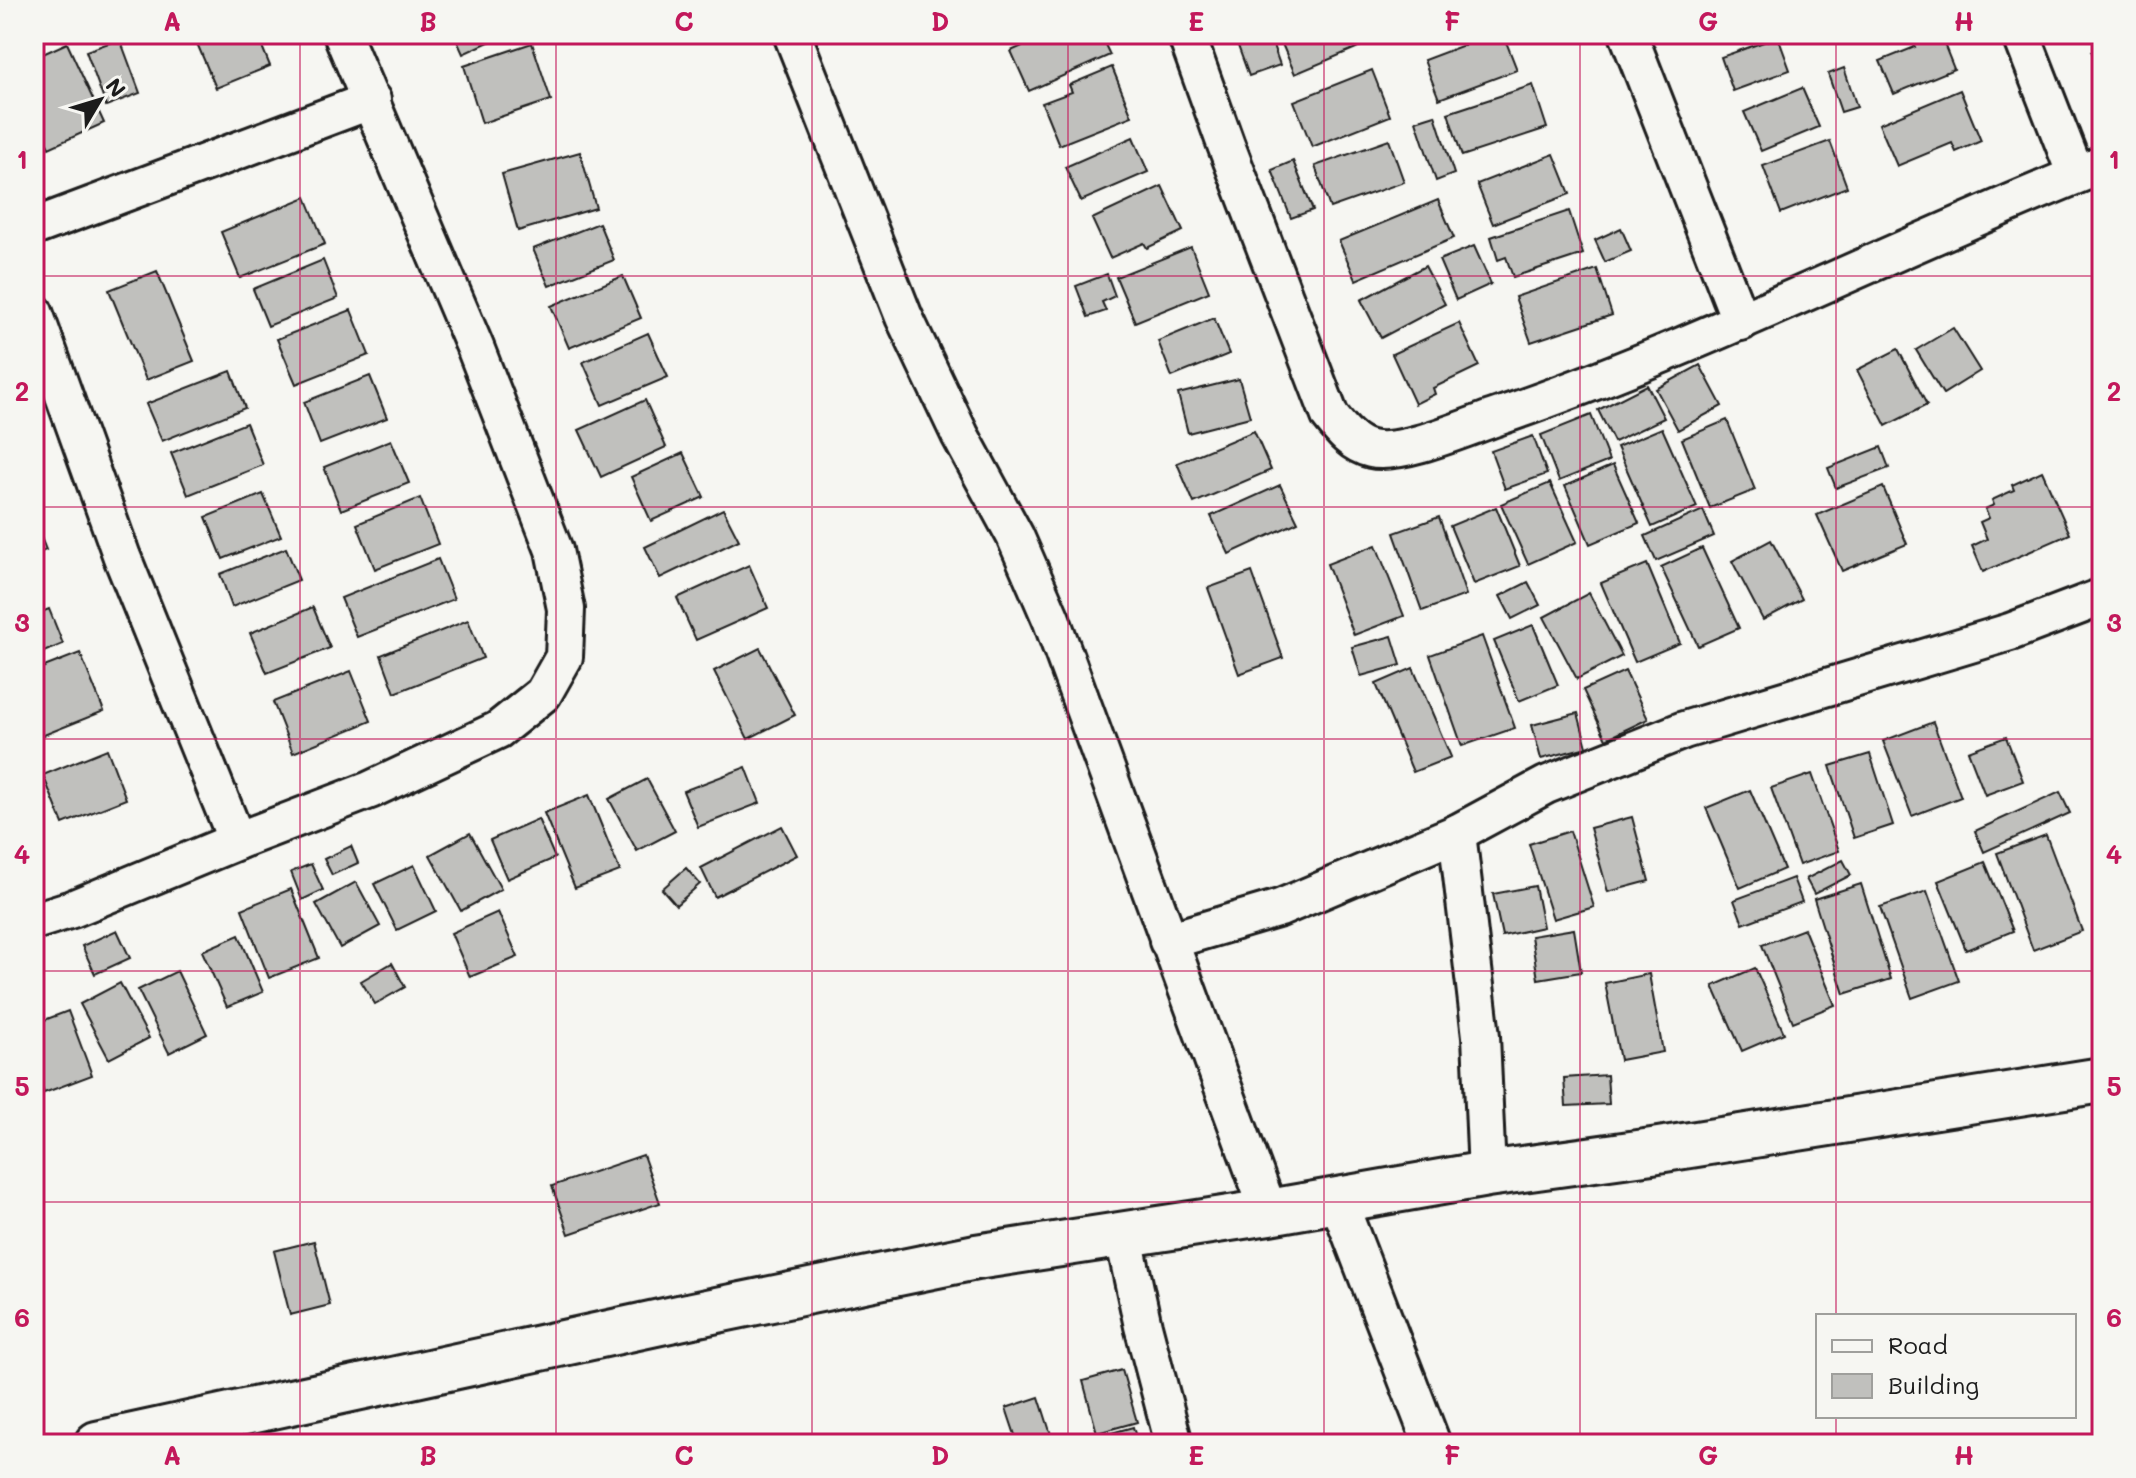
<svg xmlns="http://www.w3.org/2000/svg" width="2136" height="1478" viewBox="0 0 2136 1478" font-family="Mali,sans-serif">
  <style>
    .building { fill: #c0c0bd; stroke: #1c1c1c; stroke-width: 2 }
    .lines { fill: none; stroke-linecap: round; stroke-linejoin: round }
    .street-casing { stroke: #1c1c1c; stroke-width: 42 }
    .secondary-casing { stroke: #1c1c1c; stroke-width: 50 }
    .street { stroke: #f6f6f2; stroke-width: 36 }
    .secondary { stroke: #f6f6f2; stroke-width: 44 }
    .grid { fill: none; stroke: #c2185b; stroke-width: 2; stroke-opacity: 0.55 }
    .neatline { fill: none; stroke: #c2185b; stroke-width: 3 }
    .grid-label { font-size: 26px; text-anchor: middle; font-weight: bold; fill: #c2185b }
  </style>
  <rect width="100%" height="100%" fill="#f6f6f2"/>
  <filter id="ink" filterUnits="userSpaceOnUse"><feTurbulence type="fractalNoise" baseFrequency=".0125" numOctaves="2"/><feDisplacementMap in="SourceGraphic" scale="16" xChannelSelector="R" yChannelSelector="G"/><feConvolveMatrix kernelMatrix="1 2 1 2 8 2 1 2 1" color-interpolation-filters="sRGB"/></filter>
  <g filter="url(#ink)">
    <!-- building -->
    <g class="building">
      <polygon points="193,34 257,34 270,66 216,88"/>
      <polygon points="454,34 506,34 463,54"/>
      <polygon points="1049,34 1100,34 1110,55 1029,91 1011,51"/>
      <polygon points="1263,34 1269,34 1280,65 1249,76 1237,43"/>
      <polygon points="1287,34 1356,34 1361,46 1295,74 1279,37"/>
      <polygon points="1493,34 1503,34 1517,70 1439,99 1424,60"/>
      <polygon points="1922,34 1940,34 1954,69 1894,94 1880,61 1915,47 1911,39"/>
      <polygon points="1778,37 1790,70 1733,91 1721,57"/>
      <polygon points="120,39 140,93 106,106 86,51"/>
      <polygon points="67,43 104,123 49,148 35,117 42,113 34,96 34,58"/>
      <polygon points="532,43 551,100 482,123 464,66"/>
      <polygon points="2102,48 2102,78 2092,52"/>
      <polygon points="1112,67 1132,116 1059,145 1042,103 1072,92 1069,85"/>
      <polygon points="1844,68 1857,107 1841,112 1828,74"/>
      <polygon points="1372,70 1390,116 1312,147 1294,101"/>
      <polygon points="1533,85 1547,128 1462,156 1448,113"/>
      <polygon points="1802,88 1819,127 1761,151 1744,112"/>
      <polygon points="1960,90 1981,141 1956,152 1952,143 1897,166 1879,124"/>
      <polygon points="1435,115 1454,174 1436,181 1416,121"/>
      <polygon points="1133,137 1148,172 1081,201 1065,167"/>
      <polygon points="1389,140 1404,182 1330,208 1315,166"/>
      <polygon points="1830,141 1847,187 1781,213 1763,166"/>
      <polygon points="580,152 596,208 518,231 502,174"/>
      <polygon points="1554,154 1570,194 1493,224 1477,184"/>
      <polygon points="1293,161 1313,210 1291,218 1272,170"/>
      <polygon points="1162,186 1183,231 1147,248 1144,243 1110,258 1092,219"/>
      <polygon points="306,197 325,244 240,278 221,232"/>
      <polygon points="1438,200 1454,238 1356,280 1339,241"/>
      <polygon points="1569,211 1583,254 1513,277 1506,257 1498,260 1491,237"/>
      <polygon points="599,223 614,260 549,286 533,249"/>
      <polygon points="1621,228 1631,251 1605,262 1595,240"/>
      <polygon points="1474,246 1491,284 1456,300 1439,260"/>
      <polygon points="1191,247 1209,292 1135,322 1116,277"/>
      <polygon points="323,260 338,298 268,326 253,289"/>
      <polygon points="1425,266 1445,304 1381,338 1361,300"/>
      <polygon points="1597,269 1612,315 1531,342 1515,297"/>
      <polygon points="157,271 194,361 146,380 109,290"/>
      <polygon points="1107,274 1115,296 1102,302 1106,311 1088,317 1076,286"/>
      <polygon points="623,276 641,318 569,348 551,306"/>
      <polygon points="351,310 369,355 296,384 277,339"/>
      <polygon points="1214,318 1229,354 1172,377 1158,341"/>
      <polygon points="1459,323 1479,366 1433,388 1435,394 1415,404 1392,354"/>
      <polygon points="1953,328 1980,371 1943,394 1916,350"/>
      <polygon points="648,333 668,377 602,405 583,362"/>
      <polygon points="1898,349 1927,405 1886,426 1857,370"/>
      <polygon points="1700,365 1722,406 1678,430 1656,389"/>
      <polygon points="231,371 245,408 162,441 146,404"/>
      <polygon points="370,376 387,418 320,444 304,402"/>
      <polygon points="1239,379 1250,417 1188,433 1178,394"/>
      <polygon points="1647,385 1664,418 1614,442 1598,410"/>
      <polygon points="645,400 666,447 601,477 579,430"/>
      <polygon points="1591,415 1609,461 1559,481 1541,435"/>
      <polygon points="1727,420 1755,490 1710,508 1682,439"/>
      <polygon points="246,423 263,465 188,495 171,453"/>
      <polygon points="1662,428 1697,507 1652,527 1617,447"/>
      <polygon points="1254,431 1271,470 1194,503 1177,463"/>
      <polygon points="1533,436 1547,474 1505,489 1491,451"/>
      <polygon points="391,440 409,483 341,510 324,467"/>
      <polygon points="1881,447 1889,468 1836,488 1828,468"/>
      <polygon points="683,453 704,497 651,521 631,477"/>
      <polygon points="1613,465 1639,523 1590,544 1565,486"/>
      <polygon points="2042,471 2070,534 1983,572 1972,546 1987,539 1980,522 1989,518 1985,509 1994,505 1992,500 2014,490 2012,485"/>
      <polygon points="1550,483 1577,542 1528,564 1501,504"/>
      <polygon points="1280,485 1298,522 1229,554 1211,516"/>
      <polygon points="1883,487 1907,544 1842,571 1817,515"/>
      <polygon points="263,494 281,536 223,559 206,517"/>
      <polygon points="420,498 438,544 375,569 357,524"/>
      <polygon points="1496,507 1520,566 1474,584 1450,526"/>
      <polygon points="723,509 739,540 660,578 645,547"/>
      <polygon points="1703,510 1714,536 1656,561 1645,536"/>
      <polygon points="1439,517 1466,595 1422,611 1394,533"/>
      <polygon points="34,520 46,550 34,555"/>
      <polygon points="1771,540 1802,599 1763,620 1732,561"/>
      <polygon points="1376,545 1404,616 1354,635 1327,564"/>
      <polygon points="286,548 299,580 232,607 220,574"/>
      <polygon points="1702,548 1739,628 1698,646 1661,567"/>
      <polygon points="438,559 454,599 357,637 341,598"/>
      <polygon points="1647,564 1680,643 1635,662 1601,583"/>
      <polygon points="749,565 768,608 696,640 677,598"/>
      <polygon points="1252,572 1283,658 1239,674 1208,588"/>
      <polygon points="1528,582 1540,605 1512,619 1500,596"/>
      <polygon points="1589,593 1622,656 1577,679 1544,617"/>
      <polygon points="313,607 330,648 267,673 250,633"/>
      <polygon points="49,609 63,644 34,656 34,615"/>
      <polygon points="468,620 483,658 395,693 381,655"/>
      <polygon points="1533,625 1558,685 1519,701 1494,641"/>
      <polygon points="1392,636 1401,665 1361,676 1352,647"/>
      <polygon points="1482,636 1515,728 1462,746 1430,655"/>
      <polygon points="760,648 795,715 748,739 714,671"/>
      <polygon points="80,653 104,711 34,739 34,671"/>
      <polygon points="1413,668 1451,757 1413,772 1376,684"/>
      <polygon points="351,671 371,721 293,753 273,702"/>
      <polygon points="1625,671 1648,719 1606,739 1583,690"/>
      <polygon points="1578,713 1587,747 1541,759 1532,725"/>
      <polygon points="1933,722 1961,797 1912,816 1883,741"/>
      <polygon points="2006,737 2023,781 1985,795 1968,751"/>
      <polygon points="107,749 126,799 63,824 43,775"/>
      <polygon points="1870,754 1893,825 1854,838 1830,766"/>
      <polygon points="746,767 760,803 698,827 683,791"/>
      <polygon points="1812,774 1839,851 1799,865 1771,788"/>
      <polygon points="647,779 675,831 637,851 609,799"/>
      <polygon points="1750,790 1784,869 1740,888 1706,808"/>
      <polygon points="2060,792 2070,813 1984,852 1975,831"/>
      <polygon points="589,795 620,871 575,888 544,813"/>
      <polygon points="1632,817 1649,881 1608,892 1590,828"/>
      <polygon points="538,819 555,858 507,879 490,840"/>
      <polygon points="782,826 797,855 715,897 701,868"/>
      <polygon points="1570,831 1594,907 1553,919 1529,844"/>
      <polygon points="470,833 501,889 461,911 430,855"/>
      <polygon points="2046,835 2082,931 2033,950 1997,853"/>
      <polygon points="351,846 358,863 332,875 324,859"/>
      <polygon points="1843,860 1851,875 1814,894 1806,879"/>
      <polygon points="1985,862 2013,931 1966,950 1938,881"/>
      <polygon points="311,864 323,890 302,900 291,872"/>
      <polygon points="414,865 436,911 397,930 374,884"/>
      <polygon points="686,868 700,884 676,905 662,889"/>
      <polygon points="1793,878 1802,902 1743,924 1734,900"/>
      <polygon points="356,882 380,926 340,948 316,904"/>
      <polygon points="1861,884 1891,979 1844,994 1814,899"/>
      <polygon points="1535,886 1543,927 1502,936 1493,894"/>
      <polygon points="291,889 319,958 269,978 242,909"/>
      <polygon points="1927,891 1959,981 1912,998 1880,907"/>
      <polygon points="498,912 518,957 470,977 451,933"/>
      <polygon points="1574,929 1581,972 1538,979 1531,936"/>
      <polygon points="1804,929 1835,1005 1793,1022 1762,945"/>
      <polygon points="117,930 130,958 95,974 82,946"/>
      <polygon points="239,935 263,992 227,1007 202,951"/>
      <polygon points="392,963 405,987 375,1004 361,981"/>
      <polygon points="34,964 42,983 34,987"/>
      <polygon points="1755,968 1784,1033 1742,1051 1713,986"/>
      <polygon points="177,971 207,1034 169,1053 138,990"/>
      <polygon points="1649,974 1663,1052 1620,1060 1605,983"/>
      <polygon points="120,983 149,1038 109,1059 80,1004"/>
      <polygon points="68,1011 92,1075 44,1093 34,1067 34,1024"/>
      <polygon points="1607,1075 1609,1104 1566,1106 1564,1078"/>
      <polygon points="643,1155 660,1203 569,1234 552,1186"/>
      <polygon points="314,1241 330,1305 290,1315 274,1251"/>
      <polygon points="1122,1370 1137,1422 1097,1433 1083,1381"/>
      <polygon points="1039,1397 1054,1444 1018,1444 1006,1408"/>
      <polygon points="1133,1427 1138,1444 1087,1444 1086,1440"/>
    </g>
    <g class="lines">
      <!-- street casing -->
      <g class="street-casing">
        <g id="street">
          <polyline points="792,34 904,317 960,435 1015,536 1051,619 1269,1212"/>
          <path d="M1186,34L1226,145L1330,416C1341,430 1353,445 1371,449C1400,456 1465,428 1494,418C1702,347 1898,246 2102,165"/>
          <polyline points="1628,34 1741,322"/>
          <polyline points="2021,34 2076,175"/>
          <polyline points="34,227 372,100"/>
          <polyline points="34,312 122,557 237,841"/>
          <polyline points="1457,833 1481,1036 1487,1174"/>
          <polyline points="34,921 72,909 237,841 370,790 498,730 543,694 564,657 566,609 554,550 475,347 342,34"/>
          <polyline points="1168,941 1280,908 1457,833 1546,785 1684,730 2010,632 2102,597"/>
          <polyline points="1337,1198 1432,1444"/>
          <polyline points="1123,1233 1143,1326 1174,1444"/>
        </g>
      </g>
      <!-- secondary casing -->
      <g class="secondary-casing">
        <polyline id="secondary" points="97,1444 688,1316 976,1257 1269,1212 1487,1174 1652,1151 2102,1080"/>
      </g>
      <!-- street -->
      <use href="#street" class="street"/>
      <!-- secondary -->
      <use href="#secondary" class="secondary"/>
    </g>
  </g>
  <!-- grid -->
  <path class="grid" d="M300,34V1444M556,34V1444M812,34V1444M1068,34V1444M1324,34V1444M1580,34V1444M1836,34V1316M34,276H2102M34,507H2102M34,739H2102M34,971H2102M34,1202H2102M1836,1416V1444"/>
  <!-- margin -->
  <rect width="2136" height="1478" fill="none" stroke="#f6f6f2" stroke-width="88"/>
  <!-- legend -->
  <rect x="1816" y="1314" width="260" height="104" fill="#f6f6f2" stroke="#9f9f9c" stroke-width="2"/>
  <rect x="1832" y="1340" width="40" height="12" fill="#f6f6f2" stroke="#9f9f9c" stroke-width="2"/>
  <text x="1888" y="1354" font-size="24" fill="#1c1c1c">Road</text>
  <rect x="1832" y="1374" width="40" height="24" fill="#c0c0bd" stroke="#9f9f9c" stroke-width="2"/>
  <text x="1888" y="1394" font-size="24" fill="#1c1c1c">Building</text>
  <!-- north arrow -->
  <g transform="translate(100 100) rotate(52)" stroke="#f6f6f2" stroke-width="6" paint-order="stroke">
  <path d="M0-6L14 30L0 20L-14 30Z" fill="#1c1c1c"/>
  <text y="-12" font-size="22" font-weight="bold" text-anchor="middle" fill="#1c1c1c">N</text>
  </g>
  <rect x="44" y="44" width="2048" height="1390" class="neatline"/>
  <g class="grid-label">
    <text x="172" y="31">A</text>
    <text x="428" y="31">B</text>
    <text x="684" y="31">C</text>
    <text x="940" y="31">D</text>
    <text x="1196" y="31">E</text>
    <text x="1452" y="31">F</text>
    <text x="1708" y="31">G</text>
    <text x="1964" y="31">H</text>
    <text x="22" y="169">1</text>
    <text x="2114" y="169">1</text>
    <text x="22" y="401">2</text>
    <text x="2114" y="401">2</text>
    <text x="22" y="632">3</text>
    <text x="2114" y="632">3</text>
    <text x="22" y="864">4</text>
    <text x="2114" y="864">4</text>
    <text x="22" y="1096">5</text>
    <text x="2114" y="1096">5</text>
    <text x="22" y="1327">6</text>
    <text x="2114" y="1327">6</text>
    <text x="172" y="1465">A</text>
    <text x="428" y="1465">B</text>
    <text x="684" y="1465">C</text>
    <text x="940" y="1465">D</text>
    <text x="1196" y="1465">E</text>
    <text x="1452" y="1465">F</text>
    <text x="1708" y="1465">G</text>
    <text x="1964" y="1465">H</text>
  </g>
</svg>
